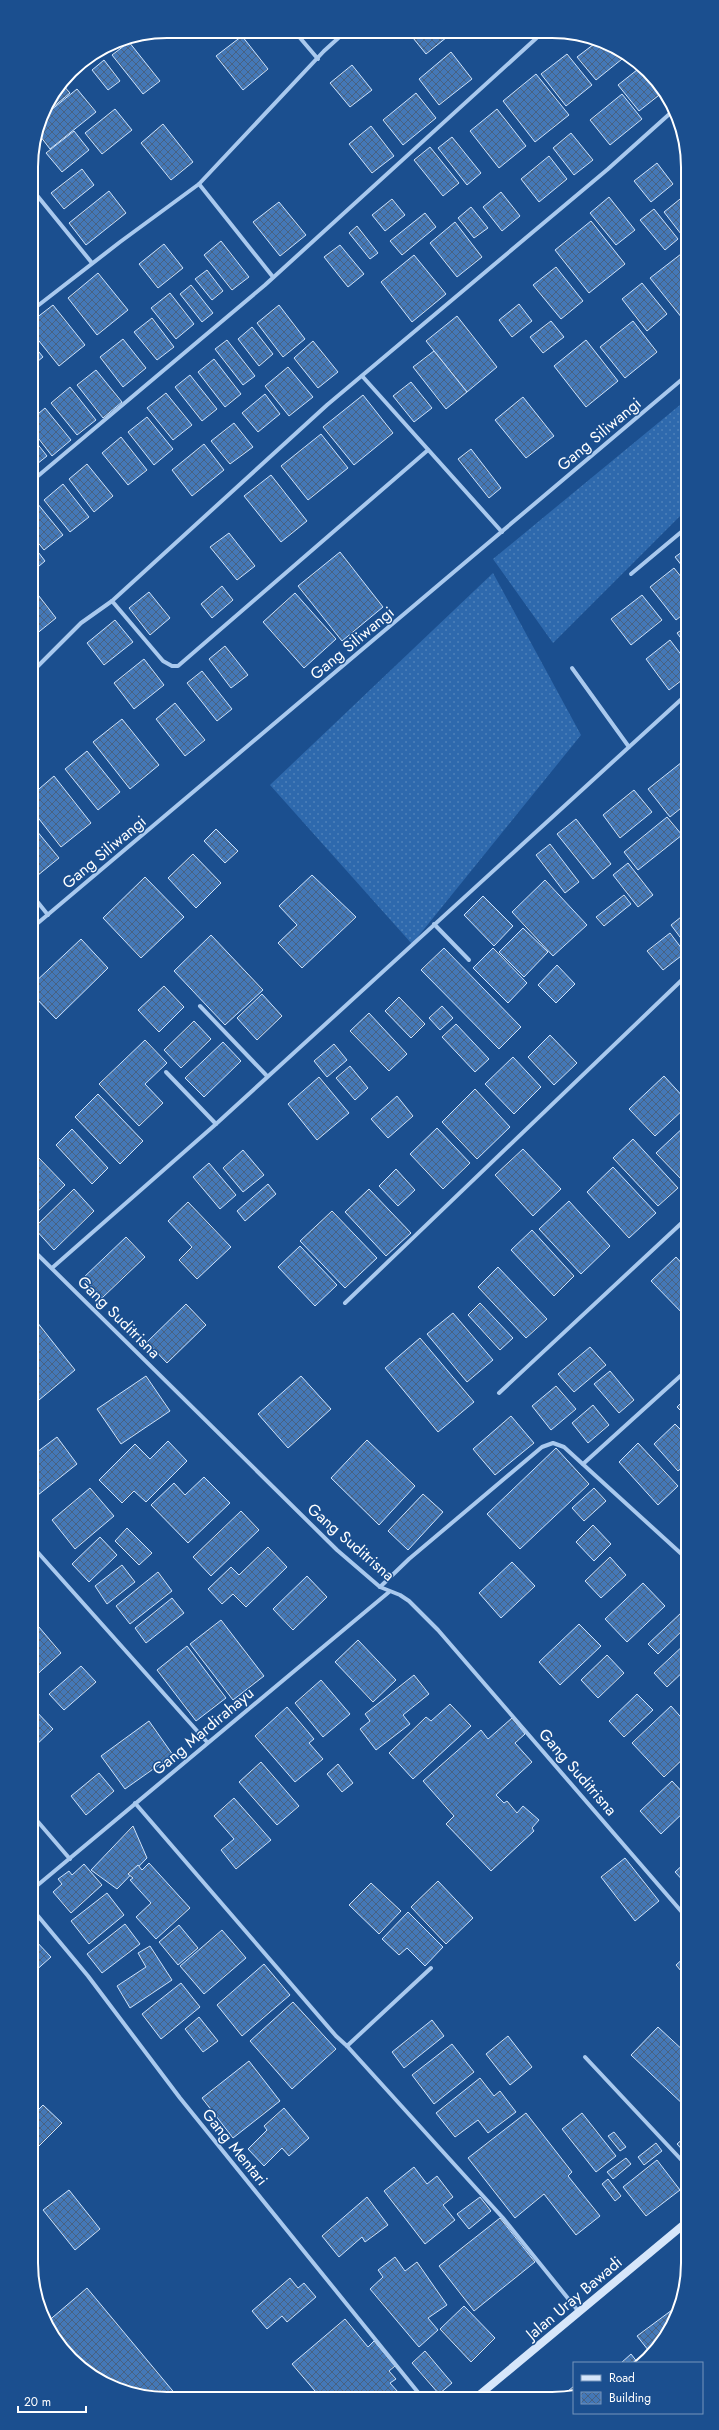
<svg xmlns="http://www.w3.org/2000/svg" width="719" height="2430" viewBox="0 0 719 2430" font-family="Jost,sans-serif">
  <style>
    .grass { fill: url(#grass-dots) }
    .building { fill: url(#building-cross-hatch); stroke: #cfe3fa }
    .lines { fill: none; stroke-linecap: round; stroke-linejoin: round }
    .street { stroke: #a9c9ee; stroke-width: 4 }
    .secondary { stroke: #d6e6fa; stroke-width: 8 }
    .labels { text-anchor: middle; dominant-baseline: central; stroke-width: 3; stroke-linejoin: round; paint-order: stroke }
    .street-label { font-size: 16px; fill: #fff; stroke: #1b4f8f }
    .rim { fill: none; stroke: #fff; stroke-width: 2 }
  </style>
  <defs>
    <pattern id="grass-dots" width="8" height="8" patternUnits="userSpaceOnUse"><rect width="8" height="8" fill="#2e69ad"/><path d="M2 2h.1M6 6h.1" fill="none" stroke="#4d80b9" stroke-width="1.8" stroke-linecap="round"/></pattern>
    <pattern id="building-cross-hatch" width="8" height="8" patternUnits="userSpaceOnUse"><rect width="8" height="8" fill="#4478b7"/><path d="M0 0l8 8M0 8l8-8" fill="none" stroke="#486282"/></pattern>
  </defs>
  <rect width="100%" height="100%" fill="#1b4f8f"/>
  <!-- grass -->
  <g class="grass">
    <polygon points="686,400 686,510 553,643 493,559"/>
    <polygon points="493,573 581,735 412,944 270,785"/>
  </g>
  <!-- building -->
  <g class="building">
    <polygon points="409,33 452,33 426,54"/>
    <polygon points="242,36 268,69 243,90 216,56"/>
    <polygon points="598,41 620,49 627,55 596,80 577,57"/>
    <polygon points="129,42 160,81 143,94 112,55"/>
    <polygon points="451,52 472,79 439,105 419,79"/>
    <polygon points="567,54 592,85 566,106 541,74"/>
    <polygon points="104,60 120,81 108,90 92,70"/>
    <polygon points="352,65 372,90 350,107 330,83"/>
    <polygon points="642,66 663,92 639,111 618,85"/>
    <polygon points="536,74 569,115 535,142 503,101"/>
    <polygon points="62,84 70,93 52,108 49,104"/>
    <polygon points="77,89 96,112 50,149 37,132 40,119"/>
    <polygon points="416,93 436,118 403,145 383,120"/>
    <polygon points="622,94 642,119 610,145 590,120"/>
    <polygon points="115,109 132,130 102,154 85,133"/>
    <polygon points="497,109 526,146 499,168 470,131"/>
    <polygon points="163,124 193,162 171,180 141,143"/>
    <polygon points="371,126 394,156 372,173 349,144"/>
    <polygon points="74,131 89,150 62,172 46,153"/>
    <polygon points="571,133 593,160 574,175 553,148"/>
    <polygon points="452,137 481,173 467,185 438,148"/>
    <polygon points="430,147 459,183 443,196 414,160"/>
    <polygon points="549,156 567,179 539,202 521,179"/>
    <polygon points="657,163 673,184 651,202 634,181"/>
    <polygon points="82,169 94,185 64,209 51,193"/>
    <polygon points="109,191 126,213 86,245 69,223"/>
    <polygon points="501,192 520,216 502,231 483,207"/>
    <polygon points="685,195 686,230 681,234 664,212"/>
    <polygon points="609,197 635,230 616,245 590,213"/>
    <polygon points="392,199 405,215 385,231 372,215"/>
    <polygon points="279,202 306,235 280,256 253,222"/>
    <polygon points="471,207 488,228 474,238 458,218"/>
    <polygon points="654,209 678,239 665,250 640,220"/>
    <polygon points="425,213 436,227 402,255 390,241"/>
    <polygon points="591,221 625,264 589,293 555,250"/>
    <polygon points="455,222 482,257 457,277 430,243"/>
    <polygon points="357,226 378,253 370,259 349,233"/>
    <polygon points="221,241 249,277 232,290 204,255"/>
    <polygon points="164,244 183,268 158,288 139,264"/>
    <polygon points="340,245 364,274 348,287 324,257"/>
    <polygon points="681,254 686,260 686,316 682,318 650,278"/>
    <polygon points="414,255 446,294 412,322 381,282"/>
    <polygon points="556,267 583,301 561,319 533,285"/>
    <polygon points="31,269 38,277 31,282"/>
    <polygon points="207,270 223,291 212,300 195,279"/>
    <polygon points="98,273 128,310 97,335 68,298"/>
    <polygon points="642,283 667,314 647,331 622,299"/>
    <polygon points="191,285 213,313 202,322 180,294"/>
    <polygon points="170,293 194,324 176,339 151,308"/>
    <polygon points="519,304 532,321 512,337 499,320"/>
    <polygon points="53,305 85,345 59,366 31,331 31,322"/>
    <polygon points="279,305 305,339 283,357 257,323"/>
    <polygon points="457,316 497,367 467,392 426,341"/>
    <polygon points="152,318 174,347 157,360 134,332"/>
    <polygon points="551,321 564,337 543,353 530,337"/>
    <polygon points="633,321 657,352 625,378 600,347"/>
    <polygon points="252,327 273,354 259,366 238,339"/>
    <polygon points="123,339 146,368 123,387 100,357"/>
    <polygon points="227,340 255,376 243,385 215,349"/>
    <polygon points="586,340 618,381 586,407 554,366"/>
    <polygon points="313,341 338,372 318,388 294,358"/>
    <polygon points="31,342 43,357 32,366"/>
    <polygon points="434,351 467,392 446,409 413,367"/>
    <polygon points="214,359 241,394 225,407 198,372"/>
    <polygon points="288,367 313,397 289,416 265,386"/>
    <polygon points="96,370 122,402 103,418 77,385"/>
    <polygon points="190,375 217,409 202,421 175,387"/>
    <polygon points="411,382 432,408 414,422 393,396"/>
    <polygon points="70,387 96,420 77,435 51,403"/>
    <polygon points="166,393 192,425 173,440 147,408"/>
    <polygon points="265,394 280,414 258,432 242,413"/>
    <polygon points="363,395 393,433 354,465 323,427"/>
    <polygon points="523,397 554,436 526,458 495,420"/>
    <polygon points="45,408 71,440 52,456 32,430 32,419"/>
    <polygon points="147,417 173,449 154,465 128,432"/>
    <polygon points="234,423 253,447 230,464 211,441"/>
    <polygon points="321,434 348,468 308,500 281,466"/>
    <polygon points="32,437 47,456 32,468"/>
    <polygon points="121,437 147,470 128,485 102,453"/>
    <polygon points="204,444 224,470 192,496 172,470"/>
    <polygon points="471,449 501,488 489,498 458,459"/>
    <polygon points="87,464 113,496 94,512 69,479"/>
    <polygon points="271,475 307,521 281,542 244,496"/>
    <polygon points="63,484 89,517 70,532 44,500"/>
    <polygon points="37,503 63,535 44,550 32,535 32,507"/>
    <polygon points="229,533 255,566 237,580 210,547"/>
    <polygon points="32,544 45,561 32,572"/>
    <polygon points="686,549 686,571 675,557"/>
    <polygon points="340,552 383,607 342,641 298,586"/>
    <polygon points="674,568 686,583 686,612 676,620 650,587"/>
    <polygon points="222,586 233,600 212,618 201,604"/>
    <polygon points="32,587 56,618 35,635 32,631"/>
    <polygon points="149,592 170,618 150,635 129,608"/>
    <polygon points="295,593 336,639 304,668 263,622"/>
    <polygon points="642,595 662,620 631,645 611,619"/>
    <polygon points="115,620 133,642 104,665 87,643"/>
    <polygon points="686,627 686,645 677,633"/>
    <polygon points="670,640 686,661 686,677 669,690 646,659"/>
    <polygon points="225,646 248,675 231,688 209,659"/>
    <polygon points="144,659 164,685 134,709 114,683"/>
    <polygon points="202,671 232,709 217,721 187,683"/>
    <polygon points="175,703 205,740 185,756 156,719"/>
    <polygon points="122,719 159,765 130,789 93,742"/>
    <polygon points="87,751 120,792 98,810 65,769"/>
    <polygon points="682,762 686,767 686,804 670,817 648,789"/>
    <polygon points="54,776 91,823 61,847 32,810 32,795"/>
    <polygon points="634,790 652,812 620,838 603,815"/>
    <polygon points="667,817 682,835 638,870 624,852"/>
    <polygon points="576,819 611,864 593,879 557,834"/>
    <polygon points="32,825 59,858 32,880"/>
    <polygon points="216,829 238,851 225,863 204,841"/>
    <polygon points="550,844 579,882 565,893 536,855"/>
    <polygon points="193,854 221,883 196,908 168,878"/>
    <polygon points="628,863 653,895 638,907 613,875"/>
    <polygon points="312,875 356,917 302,968 278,943 297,925 279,906"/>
    <polygon points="145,877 184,917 141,958 103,918"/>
    <polygon points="545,880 587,925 553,956 512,912"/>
    <polygon points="624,895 631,904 604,926 596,917"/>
    <polygon points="483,896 513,926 494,946 464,915"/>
    <polygon points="686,913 686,945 671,925"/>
    <polygon points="523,928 548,952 524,977 499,952"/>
    <polygon points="670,933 685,953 663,970 647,951"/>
    <polygon points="211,935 263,990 225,1025 174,971"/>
    <polygon points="81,939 108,968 56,1019 32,994 32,985"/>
    <polygon points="444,948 521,1027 499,1049 421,970"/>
    <polygon points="493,948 527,983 508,1003 473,968"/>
    <polygon points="557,965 575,984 556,1003 538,985"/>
    <polygon points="164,986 184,1007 159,1032 138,1010"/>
    <polygon points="262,994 282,1016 257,1040 237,1018"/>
    <polygon points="399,997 425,1024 411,1038 385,1011"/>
    <polygon points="442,1006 453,1018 440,1030 429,1018"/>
    <polygon points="369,1013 407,1054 389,1071 350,1031"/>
    <polygon points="194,1021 211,1039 181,1068 164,1050"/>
    <polygon points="456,1024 489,1059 475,1072 442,1037"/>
    <polygon points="550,1035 577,1063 554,1085 528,1057"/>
    <polygon points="145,1040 167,1063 145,1084 163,1103 139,1126 99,1084"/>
    <polygon points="223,1042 241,1061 204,1097 185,1078"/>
    <polygon points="334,1044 347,1060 327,1077 314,1061"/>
    <polygon points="513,1057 541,1087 514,1114 485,1084"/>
    <polygon points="350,1066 368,1088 355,1100 336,1078"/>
    <polygon points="664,1076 686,1100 686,1107 655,1136 629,1109"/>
    <polygon points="319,1077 349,1113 317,1140 288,1104"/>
    <polygon points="475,1089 510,1127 477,1159 442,1122"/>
    <polygon points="98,1094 143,1141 120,1164 75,1117"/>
    <polygon points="397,1096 413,1116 388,1138 371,1119"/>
    <polygon points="686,1125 687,1173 681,1179 656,1153"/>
    <polygon points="437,1128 470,1163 443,1189 410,1154"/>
    <polygon points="72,1129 108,1168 92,1184 56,1145"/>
    <polygon points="633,1139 678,1188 658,1206 613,1158"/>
    <polygon points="523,1149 561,1189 533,1216 495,1175"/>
    <polygon points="243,1150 264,1175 243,1192 223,1168"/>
    <polygon points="37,1156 65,1185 32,1217 32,1160"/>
    <polygon points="209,1163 236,1195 220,1209 193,1177"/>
    <polygon points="613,1167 656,1213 629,1238 587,1192"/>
    <polygon points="396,1169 415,1190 398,1206 379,1186"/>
    <polygon points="268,1184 276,1194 245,1221 237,1211"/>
    <polygon points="74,1189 94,1211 54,1250 34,1228"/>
    <polygon points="369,1189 411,1233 386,1256 345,1212"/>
    <polygon points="569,1201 610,1246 581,1274 539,1229"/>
    <polygon points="188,1202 231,1247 197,1279 179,1260 192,1247 168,1221"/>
    <polygon points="332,1211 377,1258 345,1288 300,1241"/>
    <polygon points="532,1230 574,1276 554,1296 511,1250"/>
    <polygon points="126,1237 145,1257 102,1298 83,1278"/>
    <polygon points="300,1246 337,1285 315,1306 278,1267"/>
    <polygon points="676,1257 687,1269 687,1318 651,1281"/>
    <polygon points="498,1267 547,1319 526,1338 478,1287"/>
    <polygon points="480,1303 513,1338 500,1350 468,1315"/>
    <polygon points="186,1304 206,1325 167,1363 147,1342"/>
    <polygon points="453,1313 493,1360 467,1382 427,1334"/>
    <polygon points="33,1317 75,1370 33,1405"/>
    <polygon points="420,1338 474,1402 438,1432 385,1368"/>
    <polygon points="590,1347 606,1365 574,1392 558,1374"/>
    <polygon points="610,1371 634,1400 619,1413 594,1384"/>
    <polygon points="146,1376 170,1411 121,1444 97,1409"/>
    <polygon points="301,1376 331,1409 288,1448 258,1414"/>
    <polygon points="556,1386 576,1409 551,1430 532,1406"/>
    <polygon points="687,1397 687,1417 677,1407"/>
    <polygon points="593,1405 609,1425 588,1443 572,1423"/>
    <polygon points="511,1416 534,1443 495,1475 473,1449"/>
    <polygon points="675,1424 687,1436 687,1463 678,1471 654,1444"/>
    <polygon points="57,1437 77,1464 33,1499 33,1455"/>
    <polygon points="367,1440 415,1486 379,1525 331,1478"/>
    <polygon points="168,1441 187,1461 146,1502 134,1491 122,1503 99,1480 135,1444 150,1459"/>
    <polygon points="638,1443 678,1486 658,1505 619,1462"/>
    <polygon points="556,1448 589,1484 520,1549 487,1514"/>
    <polygon points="204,1477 230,1503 188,1543 151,1505 174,1483 185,1495"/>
    <polygon points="90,1488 114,1516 75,1549 52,1520"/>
    <polygon points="594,1488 606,1501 584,1521 572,1508"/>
    <polygon points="423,1494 443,1512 408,1550 388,1531"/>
    <polygon points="241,1511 259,1530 211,1576 193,1557"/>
    <polygon points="593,1525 611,1544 594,1561 576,1542"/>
    <polygon points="127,1528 152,1553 139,1565 115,1541"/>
    <polygon points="100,1537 117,1555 89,1582 72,1564"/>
    <polygon points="268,1547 287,1567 246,1607 233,1594 222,1604 208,1589 231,1567 239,1575"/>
    <polygon points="610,1557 626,1575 601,1598 585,1581"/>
    <polygon points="512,1562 535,1586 501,1618 479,1593"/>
    <polygon points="122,1565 135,1582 107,1604 95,1586"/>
    <polygon points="158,1572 172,1591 130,1624 116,1606"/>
    <polygon points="307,1576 327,1597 293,1630 273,1609"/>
    <polygon points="643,1583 665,1606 627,1642 605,1619"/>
    <polygon points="172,1598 184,1613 146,1643 135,1628"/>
    <polygon points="682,1612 687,1617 687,1626 658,1654 648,1644"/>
    <polygon points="33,1620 61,1653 33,1678"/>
    <polygon points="221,1620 264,1676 233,1700 190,1644"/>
    <polygon points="579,1624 601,1646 560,1685 539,1662"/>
    <polygon points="358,1640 396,1680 373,1702 335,1662"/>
    <polygon points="687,1642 687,1668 667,1687 654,1673"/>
    <polygon points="187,1646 226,1698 196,1721 157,1670"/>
    <polygon points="607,1655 624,1673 598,1698 581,1680"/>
    <polygon points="81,1666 96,1682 64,1710 49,1694"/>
    <polygon points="414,1675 429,1694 403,1715 410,1724 376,1750 360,1729 370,1721 365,1714"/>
    <polygon points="321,1680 350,1714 323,1737 295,1703"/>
    <polygon points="637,1694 653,1710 624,1737 609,1721"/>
    <polygon points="450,1704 471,1726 413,1779 389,1753 426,1717 431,1721"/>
    <polygon points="671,1706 687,1724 687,1755 664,1777 632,1743"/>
    <polygon points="287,1707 314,1739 309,1743 323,1759 295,1782 255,1736"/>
    <polygon points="33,1708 53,1729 33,1748"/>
    <polygon points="512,1718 525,1734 515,1743 532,1762 496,1795 504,1803 507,1801 517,1813 523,1806 539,1820 532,1828 534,1831 491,1871 446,1824 454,1816 423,1781 481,1730 488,1739"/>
    <polygon points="149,1721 173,1755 125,1789 101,1756"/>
    <polygon points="261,1762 299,1806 277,1825 239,1782"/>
    <polygon points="338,1764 353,1783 342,1792 327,1774"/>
    <polygon points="99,1773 114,1791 86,1815 71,1796"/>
    <polygon points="672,1781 687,1797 687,1809 661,1834 640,1811"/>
    <polygon points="234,1798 271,1840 236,1869 221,1850 234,1839 214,1816"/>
    <polygon points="133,1826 147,1858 117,1889 91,1870"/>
    <polygon points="625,1858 659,1901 635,1921 601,1877"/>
    <polygon points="687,1861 687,1885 675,1872"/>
    <polygon points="149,1863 190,1908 156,1939 136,1917 151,1903 130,1880 133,1878 128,1874 138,1865 142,1870"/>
    <polygon points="84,1864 102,1885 71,1913 53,1892 62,1884 58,1879 69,1871 72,1875"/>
    <polygon points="438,1881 473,1918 446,1944 411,1907"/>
    <polygon points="371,1883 401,1911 379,1934 349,1905"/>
    <polygon points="107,1893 124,1915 89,1944 71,1921"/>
    <polygon points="408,1912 443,1947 425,1966 407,1948 399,1955 382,1939"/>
    <polygon points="125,1924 140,1944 102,1973 87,1954"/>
    <polygon points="179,1925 198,1948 178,1965 159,1942"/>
    <polygon points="222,1930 246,1958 204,1994 180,1966"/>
    <polygon points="33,1938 51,1957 33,1973"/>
    <polygon points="150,1946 172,1980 130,2008 117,1986 146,1967 138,1953"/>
    <polygon points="687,1955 687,1978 676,1965"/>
    <polygon points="264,1964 290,1995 242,2036 217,2005"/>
    <polygon points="181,1983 200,2007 161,2039 142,2014"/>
    <polygon points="293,2002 336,2049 292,2089 250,2041"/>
    <polygon points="199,2017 218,2041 203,2052 185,2029"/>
    <polygon points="432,2020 444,2036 404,2068 392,2052"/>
    <polygon points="658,2027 687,2054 688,2109 631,2055"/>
    <polygon points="508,2036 532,2067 510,2085 486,2054"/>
    <polygon points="452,2044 474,2072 434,2104 412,2075"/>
    <polygon points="249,2061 280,2101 233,2138 202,2098"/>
    <polygon points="480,2078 494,2096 500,2091 516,2112 488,2133 478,2120 455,2137 436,2113"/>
    <polygon points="43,2105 62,2123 39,2146 33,2140 33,2115"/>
    <polygon points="284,2108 309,2138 289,2156 282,2148 264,2166 248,2149 267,2130 264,2126"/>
    <polygon points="526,2113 572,2172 568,2176 600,2216 576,2235 544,2194 515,2218 468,2158"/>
    <polygon points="582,2113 616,2156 596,2172 562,2129"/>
    <polygon points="614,2132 626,2147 620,2151 608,2136"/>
    <polygon points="688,2134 688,2156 677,2144"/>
    <polygon points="656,2143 662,2151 644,2165 638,2157"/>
    <polygon points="626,2158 631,2164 613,2179 607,2172"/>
    <polygon points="657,2160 680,2190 646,2216 623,2187"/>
    <polygon points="414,2167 427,2184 437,2176 453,2197 443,2205 455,2220 425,2244 384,2191"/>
    <polygon points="608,2179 621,2196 615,2201 602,2184"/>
    <polygon points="69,2190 100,2229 75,2250 43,2210"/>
    <polygon points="367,2197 388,2225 365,2242 362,2237 339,2257 322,2236"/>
    <polygon points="480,2197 491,2211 469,2229 457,2214"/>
    <polygon points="500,2218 535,2262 474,2311 439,2266"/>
    <polygon points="395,2257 405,2271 417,2262 447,2305 428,2318 438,2330 419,2347 370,2289 383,2277 378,2270"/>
    <polygon points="290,2278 298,2288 304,2283 316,2297 287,2322 282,2316 267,2329 252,2311"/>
    <polygon points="87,2288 177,2396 140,2396 106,2385 71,2359 49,2331 46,2323"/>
    <polygon points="680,2304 678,2315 652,2355 637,2336"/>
    <polygon points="464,2306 495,2338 471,2362 440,2329"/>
    <polygon points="345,2319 368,2347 374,2341 395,2366 389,2371 396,2379 390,2383 398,2392 393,2396 310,2396 315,2391 292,2364"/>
    <polygon points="425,2351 452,2383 439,2394 412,2363"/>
    <polygon points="631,2354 638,2363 621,2363"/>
    <polygon points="574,2386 574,2396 562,2396"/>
  </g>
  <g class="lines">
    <!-- street -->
    <g class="street">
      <polyline points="295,32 318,59"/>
      <polyline points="199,184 273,277"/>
      <polyline points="31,188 92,263"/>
      <polyline points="31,311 120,242 199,184 324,51 345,32"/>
      <polyline points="363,377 502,532"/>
      <polyline points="32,481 265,285 542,33"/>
      <polyline points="631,574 686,528"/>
      <polyline points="112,601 163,661 172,666 178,666 428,450"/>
      <polyline points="572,668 629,747"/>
      <polyline points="32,672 81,623 112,601 327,405 608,169 675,109"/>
      <polyline points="32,895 48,915"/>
      <polyline points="434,924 469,960"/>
      <polyline points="32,928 686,376"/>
      <polyline points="200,1006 267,1076"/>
      <polyline points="166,1072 216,1124"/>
      <polyline points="32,1249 337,1550 380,1587 400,1595 409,1601 438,1630 687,1918"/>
      <polyline points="52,1268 216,1124 686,695"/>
      <polyline points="345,1303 686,976"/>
      <polyline points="499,1393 687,1218"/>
      <polyline points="583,1464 687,1370"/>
      <polyline points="33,1547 207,1742"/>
      <polyline points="380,1587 409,1559 542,1447 553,1443 564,1447 687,1559"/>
      <polyline points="135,1803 336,2036 347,2046 431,1968"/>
      <polyline points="33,1816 70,1859"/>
      <polyline points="33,1889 389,1592"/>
      <polyline points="33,1910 88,1976 180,2098 421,2396"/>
      <polyline points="347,2046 503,2218 579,2312"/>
      <polyline points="585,2057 688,2167"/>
    </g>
    <!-- secondary -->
    <polyline class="secondary" points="478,2396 688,2221"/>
  </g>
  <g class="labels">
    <!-- street labels -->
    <g class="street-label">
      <text transform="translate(599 434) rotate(-40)">Gang Siliwangi</text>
      <text transform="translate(352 643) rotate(-40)">Gang Siliwangi</text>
      <text transform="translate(104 852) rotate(-40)">Gang Siliwangi</text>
      <text transform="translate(119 1317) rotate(45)">Gang Suditrisna</text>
      <text transform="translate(351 1542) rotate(41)">Gang Suditrisna</text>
      <text transform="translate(203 1731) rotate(-40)">Gang Mardirahayu</text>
      <text transform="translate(578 1772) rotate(49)">Gang Suditrisna</text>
      <text transform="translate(235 2147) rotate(51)">Gang Mentari</text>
      <text transform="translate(574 2298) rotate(-40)">Jalan Uray Bawadi</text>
    </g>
  </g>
  <!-- crop -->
  <path d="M0 0H719V2430H0ZM167 38H552A129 129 0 0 1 681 167V2263A129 129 0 0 1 552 2392H167A129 129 0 0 1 38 2263V167A129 129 0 0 1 167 38Z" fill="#1b4f8f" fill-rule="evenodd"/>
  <path class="rim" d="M167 38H552A129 129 0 0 1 681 167V2263A129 129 0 0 1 552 2392H167A129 129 0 0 1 38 2263V167A129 129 0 0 1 167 38Z"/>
  <!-- legend -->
  <rect x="573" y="2362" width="130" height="52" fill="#1b4f8f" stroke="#7695bc"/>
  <rect x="581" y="2375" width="20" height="6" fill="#d6e6fa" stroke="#7695bc"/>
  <text x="609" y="2382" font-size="12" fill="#ffffff">Road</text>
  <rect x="581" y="2392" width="20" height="12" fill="url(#building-cross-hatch)" stroke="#7695bc"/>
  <text x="609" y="2402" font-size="12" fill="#ffffff">Building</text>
  <!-- scale -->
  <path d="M18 2406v6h68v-6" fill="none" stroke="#ffffff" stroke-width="2"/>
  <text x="24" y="2406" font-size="12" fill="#ffffff" stroke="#1b4f8f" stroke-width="3" paint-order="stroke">20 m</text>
</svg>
